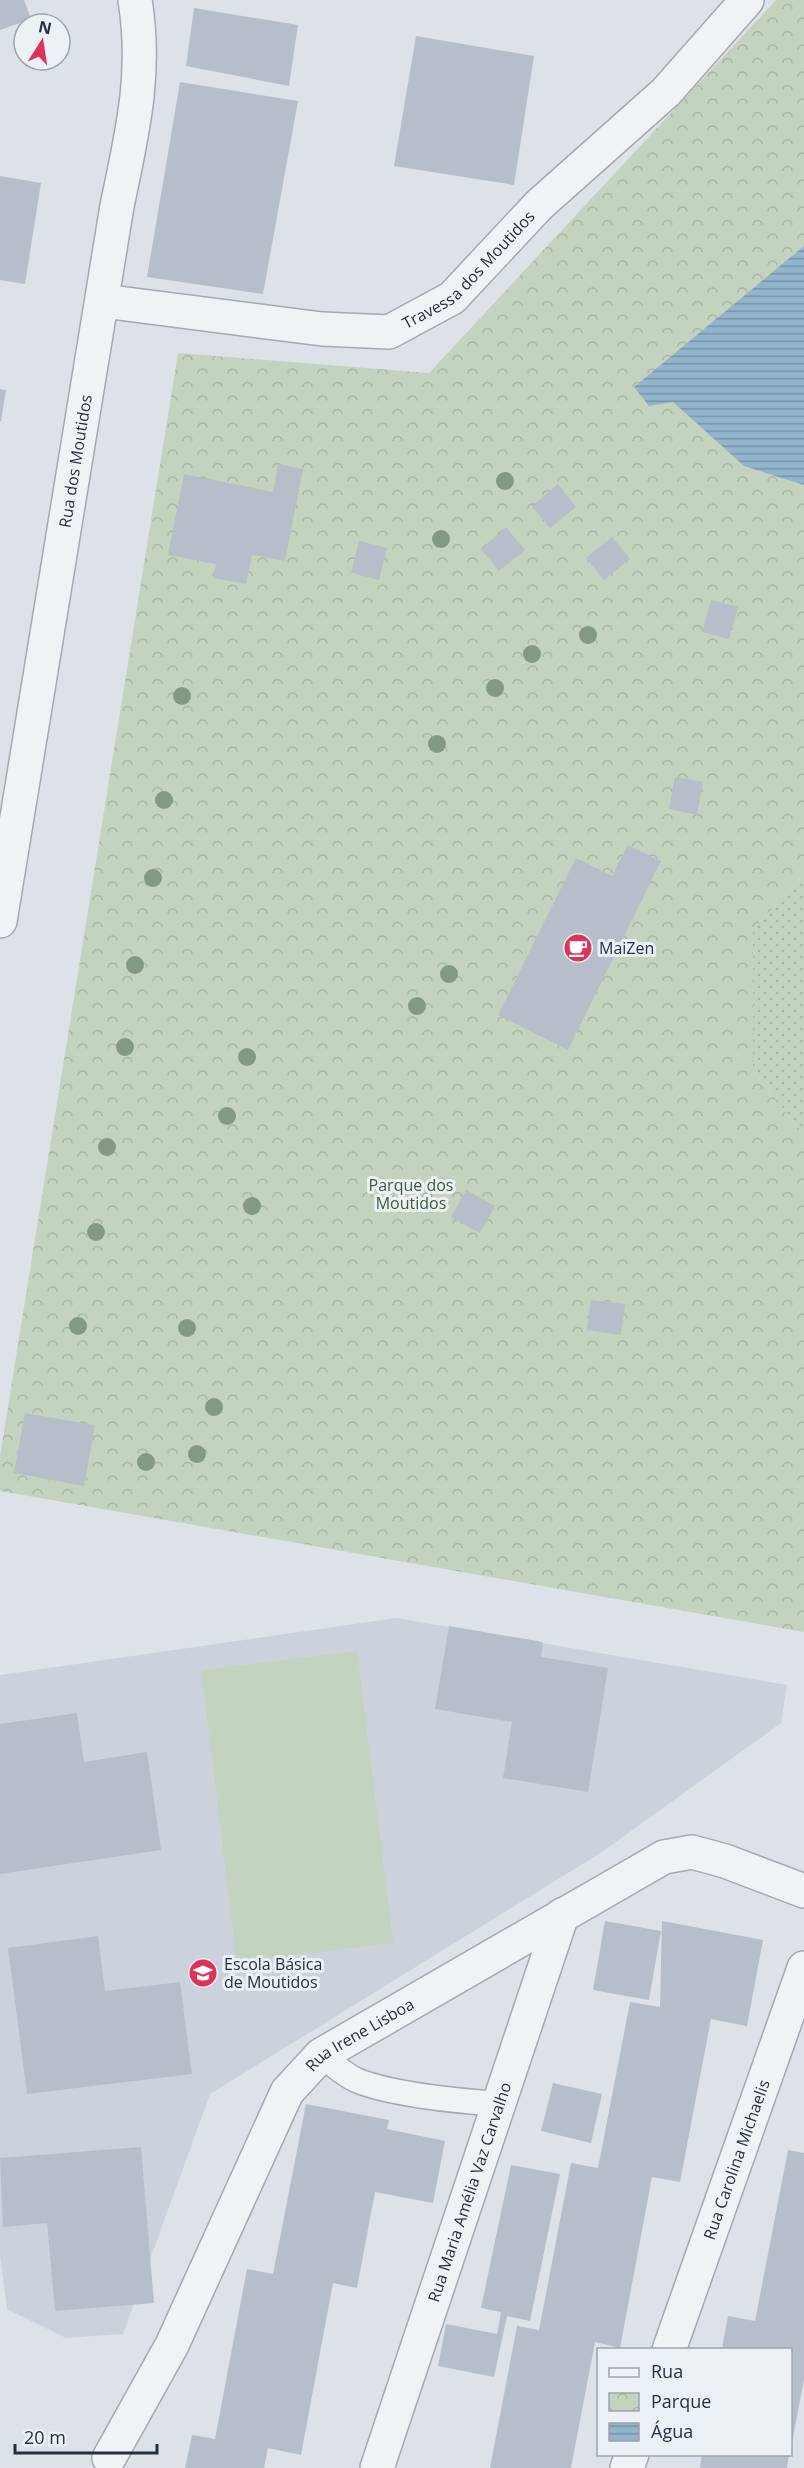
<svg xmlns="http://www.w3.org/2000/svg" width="804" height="2468" viewBox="0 0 804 2468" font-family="'Open Sans',sans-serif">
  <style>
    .built { fill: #cbd2db }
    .grass { fill: url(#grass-dots) }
    .park { fill: url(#park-crowns) }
    .pitch { fill: #c4d3bd }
    .water { fill: url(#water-rules) }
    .building { fill: #b6bfc9 }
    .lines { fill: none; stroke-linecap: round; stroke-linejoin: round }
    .lane-casing { stroke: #a2a9b3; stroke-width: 27 }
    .street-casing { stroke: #a2a9b3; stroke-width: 36 }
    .lane { stroke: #f0f3f6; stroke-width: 24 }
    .street { stroke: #f0f3f6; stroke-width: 33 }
    .tree { fill: #849983 }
    .labels { text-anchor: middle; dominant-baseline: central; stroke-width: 6; stroke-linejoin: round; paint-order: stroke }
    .street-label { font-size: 16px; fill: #253141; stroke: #ecf1f6 }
    .poi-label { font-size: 16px; fill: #253141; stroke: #ecf1f6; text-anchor: start }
    .park-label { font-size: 16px; fill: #3c5e30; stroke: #ecf1f6 }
  </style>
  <defs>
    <pattern id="grass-dots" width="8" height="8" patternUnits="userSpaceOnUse" patternTransform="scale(1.5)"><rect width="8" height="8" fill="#c4d3bd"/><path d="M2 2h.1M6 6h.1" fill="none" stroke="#a8b6a4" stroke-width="1.8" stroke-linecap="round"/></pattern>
    <pattern id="park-crowns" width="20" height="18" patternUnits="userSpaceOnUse" patternTransform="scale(1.5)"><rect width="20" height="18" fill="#c4d3bd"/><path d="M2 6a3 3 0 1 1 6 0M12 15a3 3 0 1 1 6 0" fill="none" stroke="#a8b6a4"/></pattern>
    <pattern id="water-rules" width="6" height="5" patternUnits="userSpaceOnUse" patternTransform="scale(1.5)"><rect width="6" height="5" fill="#93b4cd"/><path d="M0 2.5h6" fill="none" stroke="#7893a8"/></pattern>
  </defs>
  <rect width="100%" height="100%" fill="#dde2e9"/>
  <!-- built -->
  <polygon class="built" points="396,1618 787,1685 781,1723 602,1852 210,2094 123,2334 66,2338 7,2309 0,2255 0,1675"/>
  <!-- grass -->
  <polygon class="grass" points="804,874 804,1135 753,1071 753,929"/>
  <!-- park -->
  <polygon class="park" points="776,0 804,0 804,874 753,929 753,1071 804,1135 804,1632 0,1491 0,1456 178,353 429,373"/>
  <!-- pitch -->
  <polygon class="pitch" points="357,1651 393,1943 237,1962 201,1670"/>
  <!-- water -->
  <polygon class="water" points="804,246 804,485 744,466 673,402 649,406 634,387"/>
  <!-- building -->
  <g class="building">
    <polygon points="0,0 24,0 31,19 0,30"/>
    <polygon points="194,8 298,25 289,86 186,66"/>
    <polygon points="416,36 534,56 514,185 394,166"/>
    <polygon points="180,82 298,101 263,294 147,277"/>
    <polygon points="0,176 41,183 25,284 0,280"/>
    <polygon points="0,389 6,390 1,421 0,421"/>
    <polygon points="278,464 303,469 285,561 252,555 246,584 213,578 216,564 168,555 184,474 273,492"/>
    <polygon points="558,484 576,507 550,528 532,506"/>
    <polygon points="506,527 525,550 499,571 481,549"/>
    <polygon points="612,537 630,559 604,580 586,558"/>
    <polygon points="359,541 387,548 379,580 351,573"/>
    <polygon points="711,600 738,607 729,639 702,632"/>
    <polygon points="675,777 703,782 697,815 669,809"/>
    <polygon points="628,845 661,861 568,1050 498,1015 576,858 612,876"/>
    <polygon points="466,1190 495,1206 480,1233 451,1217"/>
    <polygon points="591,1300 625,1304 621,1335 587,1330"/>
    <polygon points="25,1413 95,1425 84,1486 14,1473"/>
    <polygon points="449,1626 543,1642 541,1657 608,1668 588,1792 503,1778 512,1722 435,1709"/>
    <polygon points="77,1713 84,1762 147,1752 161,1850 0,1874 0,1724"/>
    <polygon points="605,1921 661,1931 649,2000 593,1990"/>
    <polygon points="662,1921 763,1940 747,2026 711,2019 680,2182 652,2177 620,2348 595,2342 571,2468 490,2468 517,2326 539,2330 571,2163 598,2168 630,2002 660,2007"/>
    <polygon points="98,1936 105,1991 180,1982 192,2074 27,2094 8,1948"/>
    <polygon points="553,2083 602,2094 591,2143 541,2131"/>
    <polygon points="306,2104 389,2120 387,2129 445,2141 433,2203 375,2192 357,2288 333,2283 301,2455 268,2448 264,2468 185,2468 192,2435 215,2439 247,2269 273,2274"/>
    <polygon points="141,2147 154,2303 55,2311 47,2223 3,2227 0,2158"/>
    <polygon points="788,2150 804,2153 804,2379 792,2443 790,2349 722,2349 728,2316 755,2321"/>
    <polygon points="511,2165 560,2174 530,2321 507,2316 494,2377 438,2366 446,2324 497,2334 501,2312 481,2308"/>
    <polygon points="702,2454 789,2454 787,2468 700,2468"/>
  </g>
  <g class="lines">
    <!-- lane casing -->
    <g class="lane-casing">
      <path id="lane" d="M321,2055C332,2063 343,2074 356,2080C392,2095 459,2101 499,2104"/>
    </g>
    <!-- street casing -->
    <g class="street-casing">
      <g id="street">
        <path id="s1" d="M103,301L322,329L389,332L452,298L539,205L666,92L747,0"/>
        <path id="s2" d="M0,921L117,206C132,134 147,74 135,0"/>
        <path id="s3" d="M669,2350L804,1968"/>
        <path id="s4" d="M109,2458L172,2345L287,2092L321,2055L664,1857L692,1852L725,1861L804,1891"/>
        <path id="s5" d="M377,2468L562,1915"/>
        <polyline points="627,2468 632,2454"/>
      </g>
    </g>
    <!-- lane -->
    <use href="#lane" class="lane"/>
    <!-- street -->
    <use href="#street" class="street"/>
  </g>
  <!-- trees -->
  <g class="tree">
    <circle cx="505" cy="481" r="9"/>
    <circle cx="441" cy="539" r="9"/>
    <circle cx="588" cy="635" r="9"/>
    <circle cx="532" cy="654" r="9"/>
    <circle cx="495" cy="688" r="9"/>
    <circle cx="182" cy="696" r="9"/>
    <circle cx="437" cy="744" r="9"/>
    <circle cx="164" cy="800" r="9"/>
    <circle cx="153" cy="878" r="9"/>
    <circle cx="135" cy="965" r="9"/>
    <circle cx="449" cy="974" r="9"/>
    <circle cx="417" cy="1006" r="9"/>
    <circle cx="125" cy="1047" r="9"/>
    <circle cx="247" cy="1057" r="9"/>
    <circle cx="227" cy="1116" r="9"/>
    <circle cx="107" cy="1147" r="9"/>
    <circle cx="252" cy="1206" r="9"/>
    <circle cx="96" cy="1232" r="9"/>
    <circle cx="78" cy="1326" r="9"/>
    <circle cx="187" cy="1328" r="9"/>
    <circle cx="214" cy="1407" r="9"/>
    <circle cx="197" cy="1454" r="9"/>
    <circle cx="146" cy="1462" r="9"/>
  </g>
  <!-- icons -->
  <defs>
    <g id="cafe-disc" transform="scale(1.5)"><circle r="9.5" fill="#dd3259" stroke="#ecf1f6"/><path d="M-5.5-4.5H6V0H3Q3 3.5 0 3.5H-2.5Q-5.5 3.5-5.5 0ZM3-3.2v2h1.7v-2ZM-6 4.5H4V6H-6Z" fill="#fff"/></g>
    <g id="school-disc" transform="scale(1.5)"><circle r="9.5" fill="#dd3259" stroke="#ecf1f6"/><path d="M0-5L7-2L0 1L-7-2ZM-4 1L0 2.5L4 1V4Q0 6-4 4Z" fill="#fff"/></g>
  </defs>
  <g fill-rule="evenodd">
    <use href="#cafe-disc" x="578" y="948"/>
    <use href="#school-disc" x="203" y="1973"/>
  </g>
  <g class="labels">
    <!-- street labels -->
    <g class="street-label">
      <text stroke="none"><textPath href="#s1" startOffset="390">Travessa dos Moutidos</textPath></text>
      <text stroke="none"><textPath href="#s2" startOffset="466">Rua dos Moutidos</textPath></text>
      <text stroke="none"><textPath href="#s4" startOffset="501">Rua Irene Lisboa</textPath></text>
      <text stroke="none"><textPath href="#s3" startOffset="202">Rua Carolina Michaelis</textPath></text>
      <text stroke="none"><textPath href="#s5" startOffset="291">Rua Maria Amélia Vaz Carvalho</textPath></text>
    </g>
    <!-- poi labels -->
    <g class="poi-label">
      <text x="599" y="948">MaiZen</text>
      <text x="224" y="1964">Escola Básica<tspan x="224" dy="18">de Moutidos</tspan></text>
    </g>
    <!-- park labels -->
    <g class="park-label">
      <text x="411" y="1185">Parque dos<tspan x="411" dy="18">Moutidos</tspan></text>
    </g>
  </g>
  <!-- legend -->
  <rect x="597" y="2348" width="195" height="108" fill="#ecf1f6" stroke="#9ca4ae" stroke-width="1.5"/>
  <rect x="609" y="2368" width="30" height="9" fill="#f0f3f6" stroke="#9ca4ae" stroke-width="1.5"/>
  <text x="651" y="2378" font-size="18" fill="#253141">Rua</text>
  <rect x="609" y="2393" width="30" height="18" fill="url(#park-crowns)" stroke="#9ca4ae" stroke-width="1.5"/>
  <text x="651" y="2408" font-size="18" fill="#253141">Parque</text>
  <rect x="609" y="2423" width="30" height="18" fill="url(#water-rules)" stroke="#9ca4ae" stroke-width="1.5"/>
  <text x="651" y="2438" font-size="18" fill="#253141">Água</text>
  <!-- north arrow -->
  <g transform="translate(42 42) rotate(12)"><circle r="28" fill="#ecf1f6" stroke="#9ca4ae" stroke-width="1.5"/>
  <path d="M0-4.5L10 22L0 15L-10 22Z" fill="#dd3259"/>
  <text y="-9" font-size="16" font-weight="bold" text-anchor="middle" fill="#253141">N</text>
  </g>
  <!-- scale -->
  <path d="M15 2444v9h142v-9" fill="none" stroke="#253141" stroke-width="3"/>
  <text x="24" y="2444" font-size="18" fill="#253141" stroke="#ecf1f6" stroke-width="4.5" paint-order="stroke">20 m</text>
</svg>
